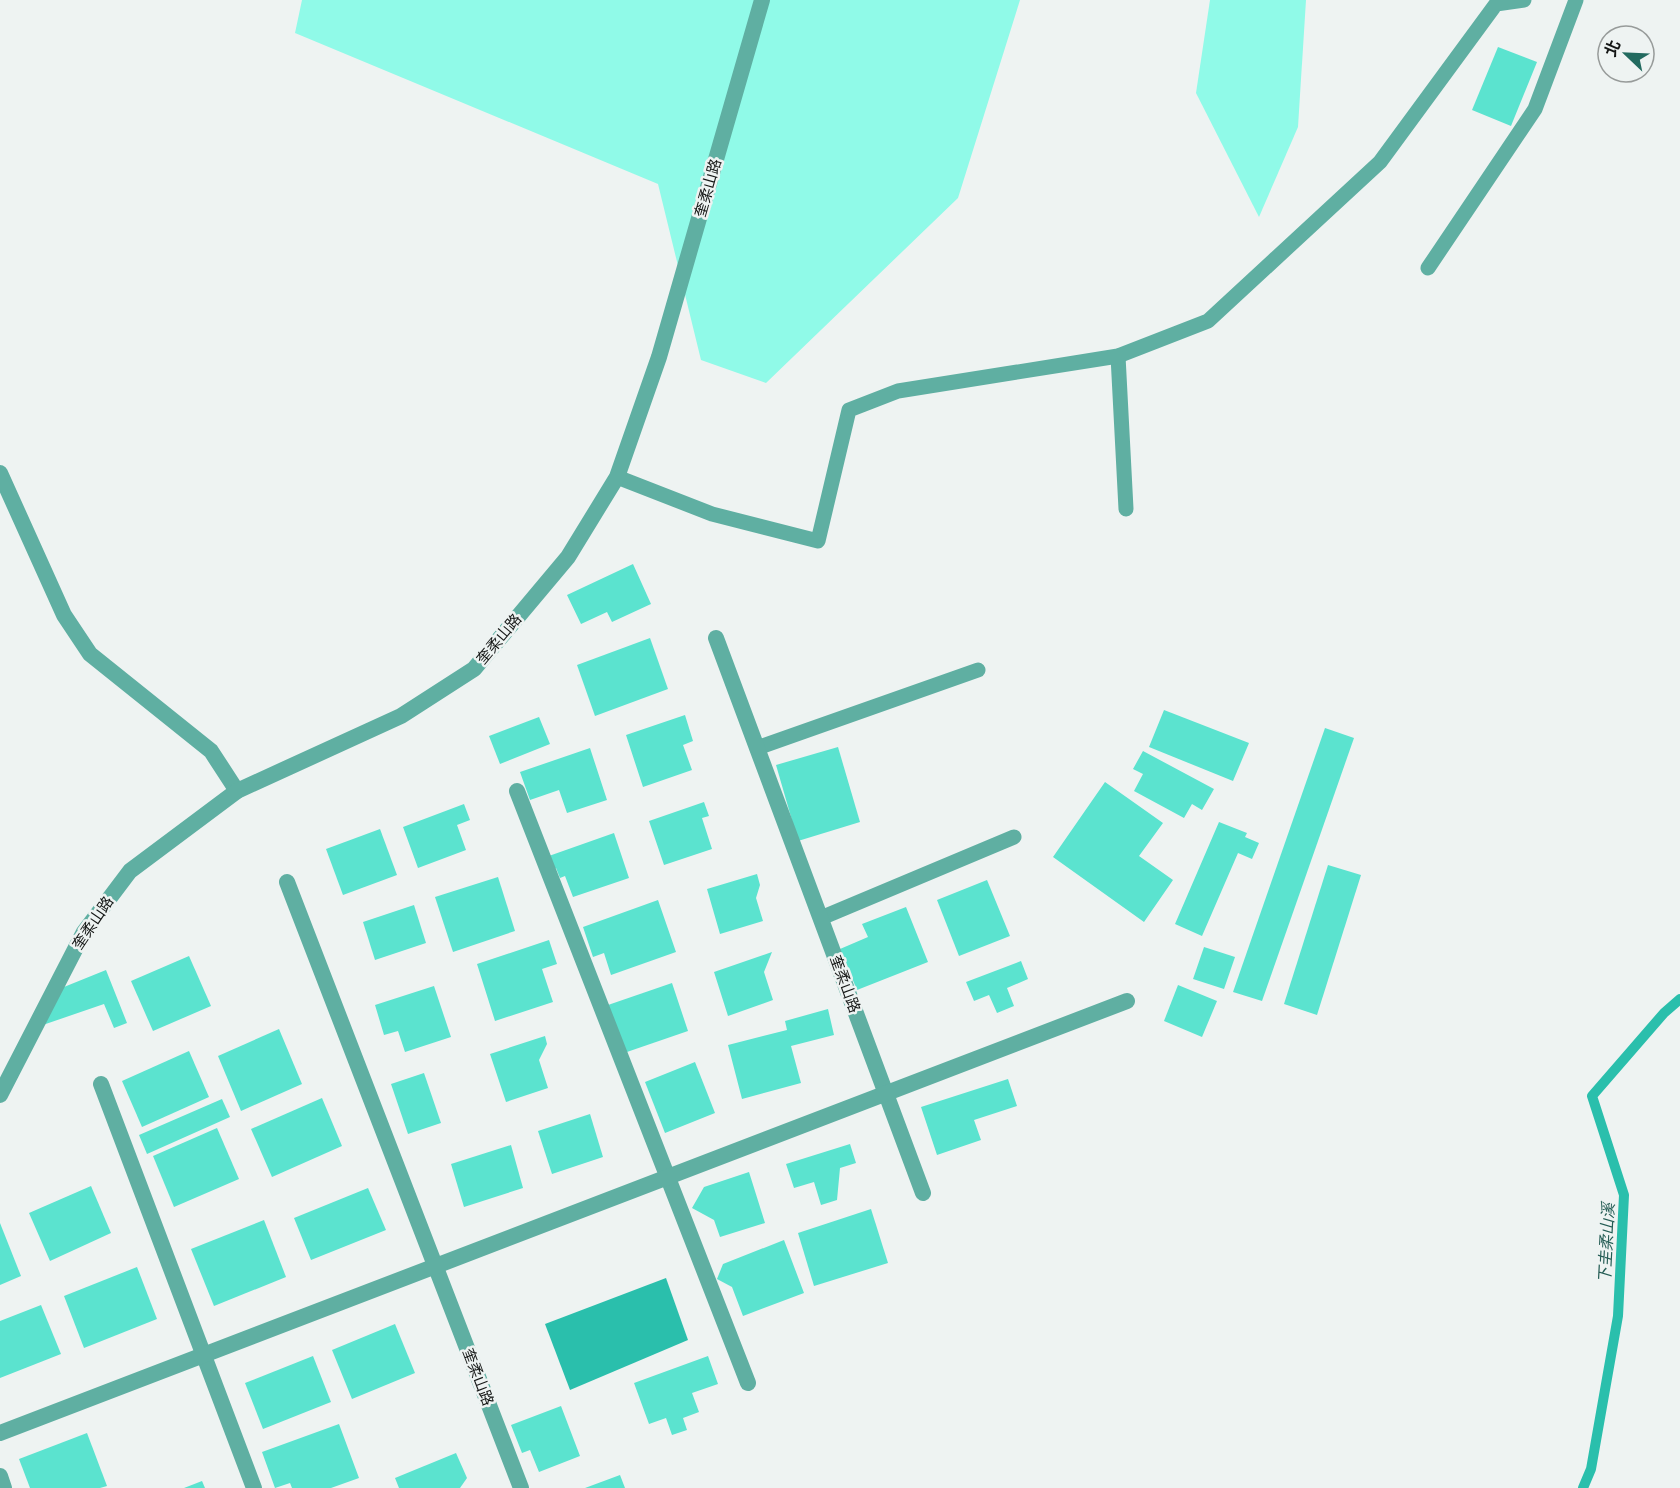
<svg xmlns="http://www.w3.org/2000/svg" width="1680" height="1488" viewBox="0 0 1680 1488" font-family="'Varela Round','Noto Sans TC',sans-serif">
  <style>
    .green { fill: #90fae8 }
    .water { fill: #2abfac }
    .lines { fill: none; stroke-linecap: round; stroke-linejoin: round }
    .stream { stroke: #2abfac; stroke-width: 10 }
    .building { fill: #5be3cf }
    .service { stroke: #5fafa2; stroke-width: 15 }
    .minor { stroke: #5fafa2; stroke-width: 16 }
    .tertiary { stroke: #5fafa2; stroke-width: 16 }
    .labels { text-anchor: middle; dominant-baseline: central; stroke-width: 5; stroke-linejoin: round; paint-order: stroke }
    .street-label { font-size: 15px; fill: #141615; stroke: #eef3f2 }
    .water-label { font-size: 16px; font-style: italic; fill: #245c54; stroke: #eef3f2 }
  </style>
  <rect width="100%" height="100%" fill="#eef3f2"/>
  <!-- green -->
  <g class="green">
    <polygon points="302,0 1020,0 958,198 766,383 701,360 658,184 295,33"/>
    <polygon points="1210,0 1306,0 1298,127 1259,217 1196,93"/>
  </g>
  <!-- water -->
  <polygon class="water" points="666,1278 688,1340 570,1390 545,1324"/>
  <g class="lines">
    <!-- stream -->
    <polyline class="stream" points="1583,1488 1591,1469 1618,1316 1624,1195 1592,1096 1664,1013 1680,999"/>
  </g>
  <!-- building -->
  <g class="building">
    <polygon points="1498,47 1537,62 1511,126 1472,110"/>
    <polygon points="633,564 651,604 612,622 607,612 581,624 567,595"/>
    <polygon points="650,638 668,689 595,716 577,665"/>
    <polygon points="1164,710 1249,743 1233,781 1149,747"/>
    <polygon points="685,715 693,741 683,745 692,770 643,787 626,735"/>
    <polygon points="539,717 550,744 500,764 489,736"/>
    <polygon points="1325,728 1354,738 1262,1001 1233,992"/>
    <polygon points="838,747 860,822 798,841 776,765"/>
    <polygon points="590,748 607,800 567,813 559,790 530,800 520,772"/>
    <polygon points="1143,751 1214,789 1202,810 1192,804 1184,818 1134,791 1143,774 1133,769"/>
    <polygon points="1105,782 1163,823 1139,856 1173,880 1144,922 1053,857"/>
    <polygon points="704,802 709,816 702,818 712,849 664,865 649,821"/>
    <polygon points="464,804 470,820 457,825 466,850 418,868 403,827"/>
    <polygon points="1219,822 1247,833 1245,837 1259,843 1252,859 1238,853 1202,936 1175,924"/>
    <polygon points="380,829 397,875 343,895 326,849"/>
    <polygon points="614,833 629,878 573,897 565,876 560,878 556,868 551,869 546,857"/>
    <polygon points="1328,865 1361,875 1317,1015 1284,1004"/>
    <polygon points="757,874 760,885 756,898 763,921 720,934 707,889"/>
    <polygon points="498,877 515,931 453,952 435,897"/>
    <polygon points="987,880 1010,936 959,956 937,900"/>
    <polygon points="658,900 676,952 611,975 604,953 593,957 583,927"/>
    <polygon points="414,905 426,943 375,960 363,922"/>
    <polygon points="906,907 928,962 857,990 840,949 868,937 862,924"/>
    <polygon points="549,940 557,964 542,969 553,1002 495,1021 477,964"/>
    <polygon points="1204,947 1235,957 1224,989 1193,979"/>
    <polygon points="772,952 764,972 773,1000 728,1016 714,972"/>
    <polygon points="189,956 211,1006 153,1031 131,981"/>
    <polygon points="1021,961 1028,979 1007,988 1014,1006 997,1013 989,995 974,1001 966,982"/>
    <polygon points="106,970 127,1023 114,1028 104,1004 37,1027 59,989"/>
    <polygon points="672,983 688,1031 624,1053 608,1005"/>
    <polygon points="1178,985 1217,1001 1202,1037 1164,1021"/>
    <polygon points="434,986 451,1037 405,1052 398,1031 384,1035 375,1005"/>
    <polygon points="828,1009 834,1035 791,1046 801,1083 742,1099 728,1045 787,1030 785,1021"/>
    <polygon points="279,1029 302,1084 241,1111 218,1056"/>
    <polygon points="545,1036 547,1044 539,1060 548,1088 506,1102 490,1054"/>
    <polygon points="189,1051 209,1097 142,1127 122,1081"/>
    <polygon points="695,1062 715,1113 665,1133 645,1082"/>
    <polygon points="424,1073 441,1123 408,1134 391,1084"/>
    <polygon points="1008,1079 1017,1106 974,1120 981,1140 937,1155 921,1107"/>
    <polygon points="322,1098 342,1146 272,1177 251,1129"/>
    <polygon points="222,1099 230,1117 147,1154 139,1135"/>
    <polygon points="590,1114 603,1157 552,1174 538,1131"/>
    <polygon points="217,1128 239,1179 174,1207 153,1156"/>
    <polygon points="850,1144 856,1163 840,1168 837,1200 821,1205 814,1182 794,1188 786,1164"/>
    <polygon points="511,1145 523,1188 464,1207 451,1164"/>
    <polygon points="749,1172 765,1223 720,1237 714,1220 692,1208 704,1187"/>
    <polygon points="91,1186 111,1233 50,1261 29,1213"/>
    <polygon points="368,1188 386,1230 311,1260 294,1218"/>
    <polygon points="871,1209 888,1263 814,1286 798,1233"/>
    <polygon points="264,1220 286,1277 214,1306 191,1249"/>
    <polygon points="0,1223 21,1276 0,1285"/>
    <polygon points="784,1240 804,1293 743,1316 732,1287 717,1279 723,1264"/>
    <polygon points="137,1267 157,1319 84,1348 64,1296"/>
    <polygon points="41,1305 61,1354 0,1378 0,1321"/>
    <polygon points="395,1324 415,1373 352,1399 332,1350"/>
    <polygon points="313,1356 331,1402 263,1429 245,1383"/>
    <polygon points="708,1356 718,1384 692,1393 699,1412 683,1418 687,1430 672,1435 666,1418 649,1424 634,1383"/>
    <polygon points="561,1406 580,1456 539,1472 530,1450 522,1453 511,1425"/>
    <polygon points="339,1424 359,1478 331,1488 292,1488 290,1483 275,1488 262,1452"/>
    <polygon points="87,1433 107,1486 100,1488 30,1488 19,1459"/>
    <polygon points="456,1453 467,1478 460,1488 399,1488 395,1478"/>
    <polygon points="620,1475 625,1488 585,1488"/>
    <polygon points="202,1481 205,1488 184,1488"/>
  </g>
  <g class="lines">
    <!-- service -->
    <g class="service">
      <polyline points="1428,268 1535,109 1576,0"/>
      <polyline points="1118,356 1126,509"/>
      <polyline points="617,477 712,514 818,541 849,410 898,391 1118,356 1208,321 1380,162 1496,4 1524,0"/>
      <polyline points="757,748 978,670"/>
      <polyline points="821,918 1014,837"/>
    </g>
    <!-- minor -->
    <g class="minor">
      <polyline points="0,473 64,615 90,654 211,751 237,791"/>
      <polyline points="716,638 923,1193"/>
      <polyline points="517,791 748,1383"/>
      <polyline points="287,882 521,1488"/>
      <polyline points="101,1084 254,1488"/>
      <polyline points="0,1433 1127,1001"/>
      <polyline points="0,1476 4,1488"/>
    </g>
    <!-- tertiary -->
    <polyline class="tertiary" points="0,1095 84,932 130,871 237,791 401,716 474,669 568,557 617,477 659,357 762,0"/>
  </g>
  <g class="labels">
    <!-- street labels -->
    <g class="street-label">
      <text transform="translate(708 188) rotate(-74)">奎柔山路</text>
      <text transform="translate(499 639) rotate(-50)">奎柔山路</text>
      <text transform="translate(93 923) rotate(-56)">奎柔山路</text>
      <text transform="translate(845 984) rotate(70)">奎柔山路</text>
      <text transform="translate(478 1377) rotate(69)">奎柔山路</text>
    </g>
    <!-- water labels -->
    <g class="water-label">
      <text transform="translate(1607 1243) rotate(-87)">下圭柔山溪</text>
    </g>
  </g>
  <!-- north arrow -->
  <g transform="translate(1626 54) rotate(293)"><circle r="28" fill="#eef3f2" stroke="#979b9a" stroke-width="1.5"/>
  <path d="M0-4.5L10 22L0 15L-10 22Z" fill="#226a5f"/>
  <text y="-9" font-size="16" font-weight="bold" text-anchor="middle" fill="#141615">北</text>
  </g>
</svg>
